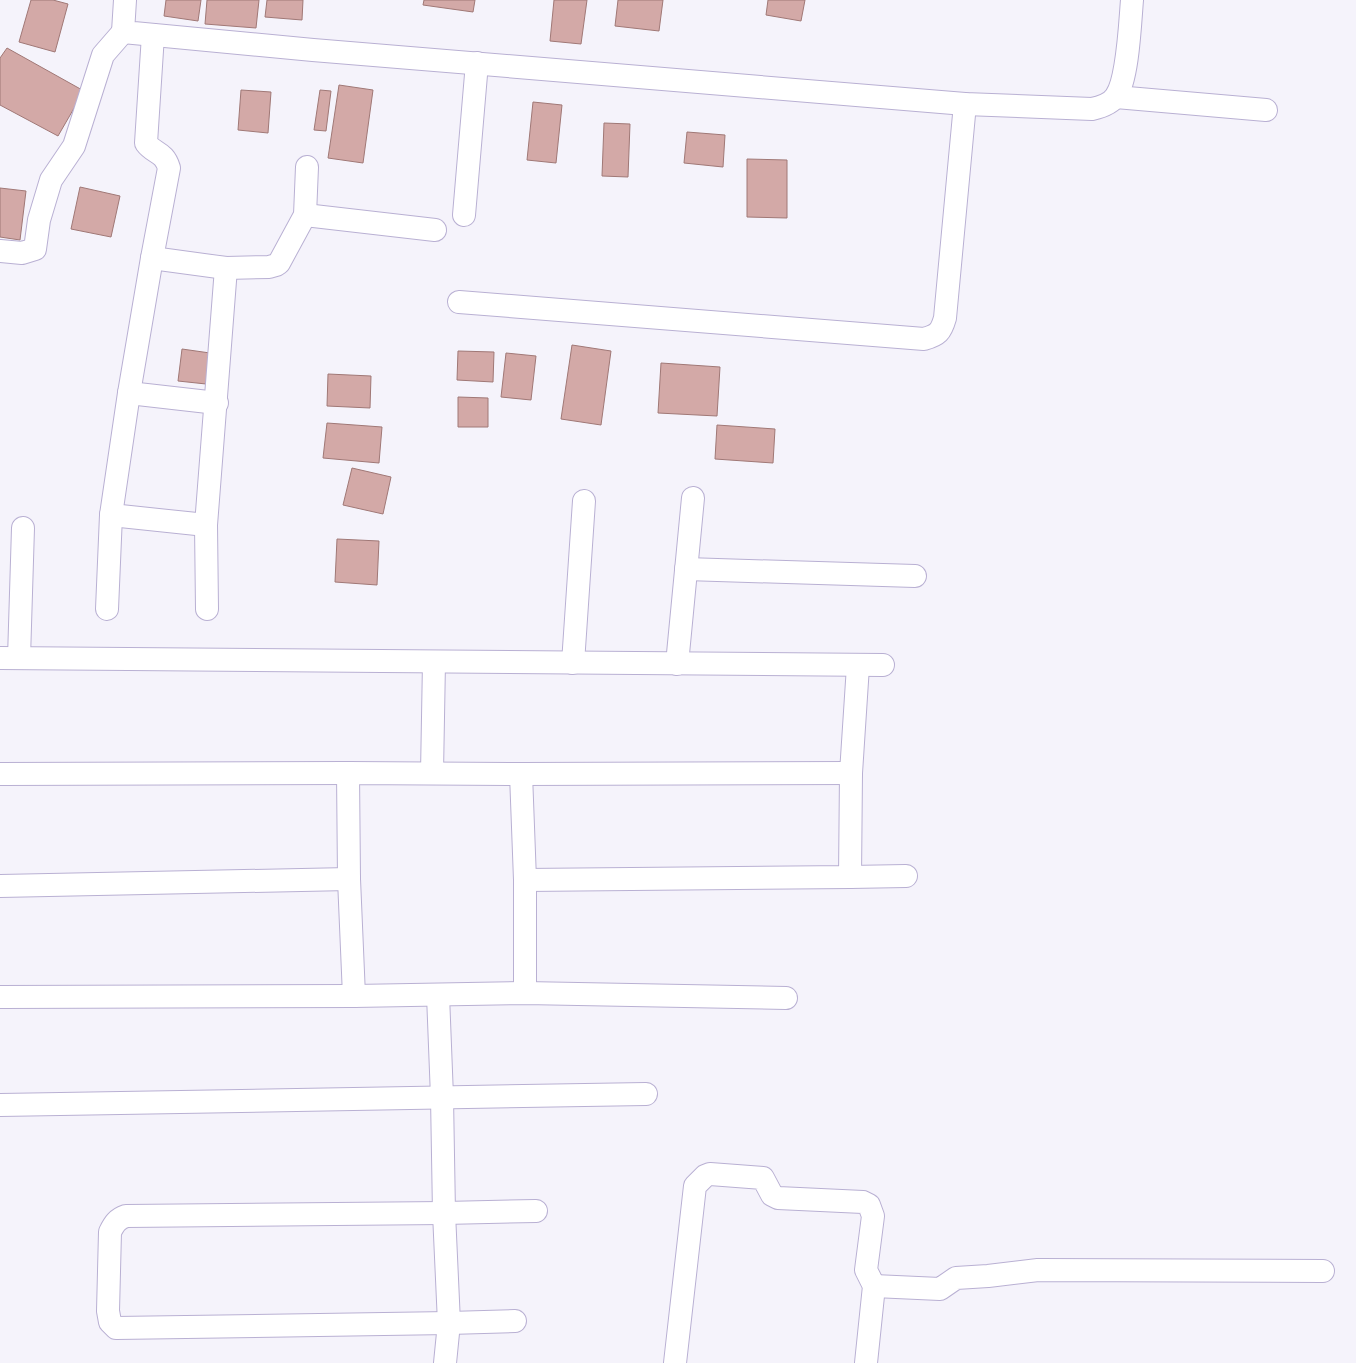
<svg xmlns="http://www.w3.org/2000/svg" width="1356" height="1363" viewBox="0 0 1356 1363" font-family="'Zilla Slab',serif">
  <style>
    .building { fill: #d3a9a7; stroke: #a07876 }
    .lines { fill: none; stroke-linecap: round; stroke-linejoin: round }
    .street-casing { stroke: #b9b0d3; stroke-width: 24 }
    .street { stroke: #fff; stroke-width: 22 }
  </style>
  <rect width="100%" height="100%" fill="#f5f3fb"/>
  <!-- building -->
  <g class="building">
    <polygon points="31,0 53,0 68,4 55,52 19,42"/>
    <polygon points="166,0 201,0 198,21 164,16"/>
    <polygon points="207,0 259,0 256,28 205,24"/>
    <polygon points="267,0 303,0 302,20 265,17"/>
    <polygon points="424,0 475,0 473,12 423,5"/>
    <polygon points="554,0 587,0 581,44 550,41"/>
    <polygon points="618,0 663,0 659,31 615,26"/>
    <polygon points="768,0 805,0 801,21 766,15"/>
    <polygon points="7,48 84,91 58,136 0,105 0,58"/>
    <polygon points="339,85 373,90 363,163 328,158"/>
    <polygon points="241,90 271,92 268,133 238,130"/>
    <polygon points="320,90 331,91 326,131 314,130"/>
    <polygon points="533,102 562,105 556,163 527,160"/>
    <polygon points="604,123 630,124 628,177 602,176"/>
    <polygon points="687,132 725,135 723,167 684,163"/>
    <polygon points="747,159 787,160 787,218 747,217"/>
    <polygon points="80,187 120,196 111,237 71,229"/>
    <polygon points="0,188 26,191 20,240 0,237"/>
    <polygon points="572,345 611,351 601,425 561,419"/>
    <polygon points="182,349 210,353 206,384 178,381"/>
    <polygon points="458,351 494,352 493,382 457,380"/>
    <polygon points="506,353 536,356 531,400 501,397"/>
    <polygon points="661,363 720,367 717,416 658,413"/>
    <polygon points="328,374 371,376 370,408 327,406"/>
    <polygon points="458,397 488,398 488,427 458,427"/>
    <polygon points="327,423 382,427 379,463 323,458"/>
    <polygon points="717,425 775,429 773,463 715,459"/>
    <polygon points="352,468 391,477 383,514 343,505"/>
    <polygon points="337,539 379,541 377,585 335,582"/>
  </g>
  <g class="lines">
    <!-- street casing -->
    <g class="street-casing">
      <g id="street">
        <path d="M125,0L123,32L313,50L965,104L1092,109C1101,107 1111,104 1116,96C1128,79 1130,23 1132,0"/>
        <polyline points="1116,97 1266,110"/>
        <polyline points="305,215 435,230"/>
        <polyline points="464,215 477,63"/>
        <polyline points="0,251 22,253 35,249 39,220 51,180 74,146 103,55 123,32"/>
        <polyline points="152,258 226,268 269,267 276,265 279,263 305,215 307,167"/>
        <path d="M459,302L924,339C938,335 941,332 945,318L965,104"/>
        <polyline points="129,393 217,403"/>
        <polyline points="111,515 206,525"/>
        <polyline points="686,569 915,576"/>
        <path d="M107,609L111,515L129,393L152,258L169,168C164,151 154,154 146,143L153,35"/>
        <polyline points="207,609 206,525 226,268"/>
        <polyline points="0,658 883,665"/>
        <polyline points="19,658 23,528"/>
        <polyline points="573,663 584,501"/>
        <polyline points="677,664 693,498"/>
        <polyline points="432,773 434,662"/>
        <polyline points="0,774 348,773"/>
        <polyline points="521,774 525,880 525,993"/>
        <polyline points="850,877 906,876"/>
        <polyline points="525,880 850,877 851,773 858,666"/>
        <polyline points="0,886 349,879"/>
        <polyline points="438,995 442,1097 444,1213 449,1323 445,1363"/>
        <polyline points="354,996 349,879 348,773 521,774 851,773"/>
        <polyline points="0,997 354,996 525,993 786,998"/>
        <polyline points="0,1105 646,1094"/>
        <polyline points="874,1286 940,1289 956,1278 988,1276 1038,1270 1323,1271"/>
        <path d="M515,1321L449,1323L116,1328L110,1322L108,1311L110,1232C114,1224 117,1219 126,1216L444,1213L536,1211"/>
        <polyline points="675,1363 695,1186 705,1176 710,1174 763,1178 772,1195 778,1198 863,1202 869,1205 873,1216 866,1270 874,1286 866,1363"/>
      </g>
    </g>
    <!-- street -->
    <use href="#street" class="street"/>
  </g>
</svg>
